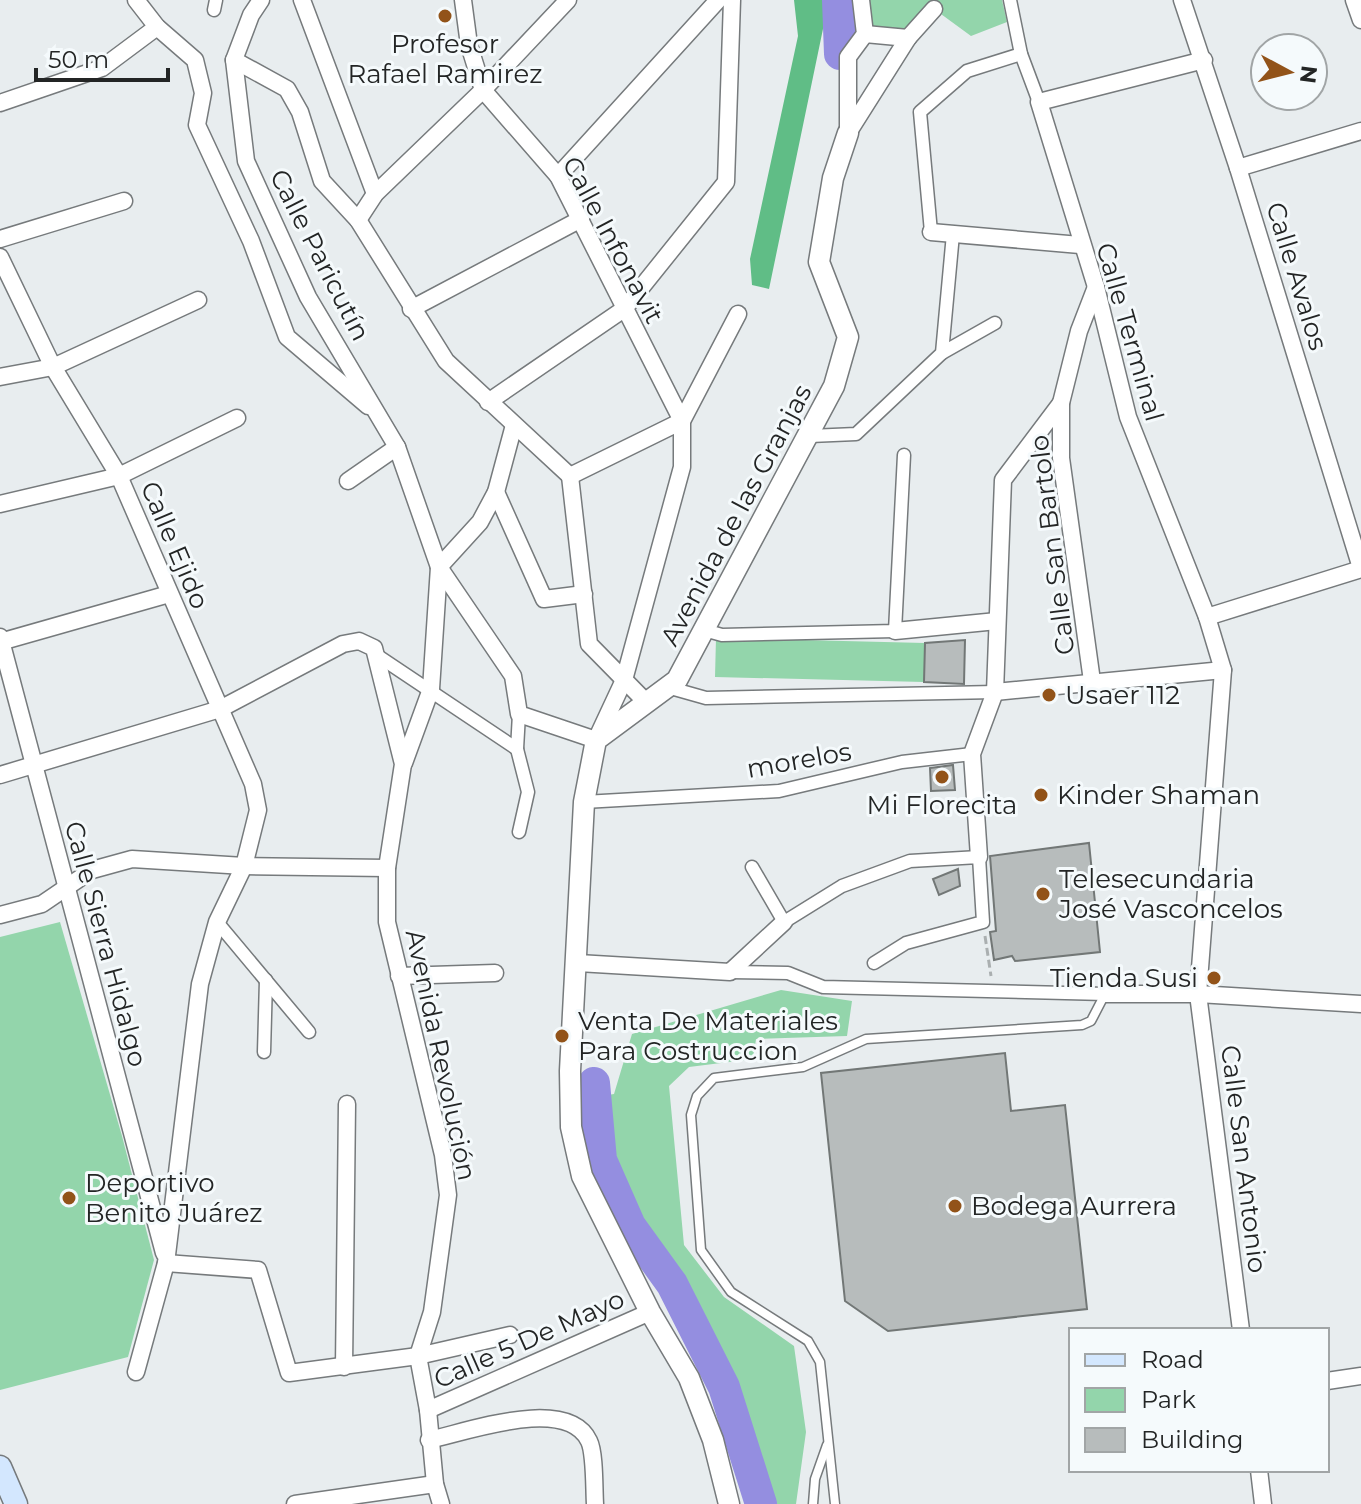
<svg xmlns="http://www.w3.org/2000/svg" width="1361" height="1504" viewBox="0 0 1361 1504" font-family="Montserrat,sans-serif">
  <style>
    .green { fill: #93d5ab }
    .forest { fill: #60bd86 }
    .lines { fill: none; stroke-linecap: round; stroke-linejoin: round }
    .river { stroke: #948ee0; stroke-width: 32 }
    .building { fill: #b7bcbc; stroke: #727776; stroke-width: 2 }
    .service-casing { stroke: #767a7c; stroke-width: 11 }
    .pedestrian-casing { stroke: #767a7c; stroke-width: 15 }
    .minor-casing { stroke: #767a7c; stroke-width: 19 }
    .tertiary-casing { stroke: #767a7c; stroke-width: 23 }
    .secondary-casing { stroke: #767a7c; stroke-width: 25 }
    .path { stroke: #aaafb0; stroke-width: 3; stroke-dasharray: 8 4; stroke-linecap: butt }
    .service { stroke: #fff; stroke-width: 8 }
    .pedestrian { stroke: #fff; stroke-width: 12 }
    .minor { stroke: #fff; stroke-width: 16 }
    .tertiary { stroke: #fff; stroke-width: 20 }
    .secondary { stroke: #d3e7fe; stroke-width: 22 }
    .poi-dot { fill: #925319; stroke: #f5fafc; stroke-width: 3 }
    .labels { text-anchor: middle; dominant-baseline: central; stroke-width: 6; stroke-linejoin: round; paint-order: stroke }
    .poi-label { font-size: 26px; fill: #232525; stroke: #f5fafc; text-anchor: start }
    .street-label { font-size: 26px; fill: #232525; stroke: #f5fafc }
  </style>
  <rect width="100%" height="100%" fill="#e8edef"/>
  <!-- green -->
  <g class="green">
    <polygon points="866,0 1002,0 1007,22 971,36 930,6 907,32 869,28"/>
    <polygon points="716,638 925,643 924,682 715,677"/>
    <polygon points="60,922 122,1136 154,1260 128,1357 0,1390 0,937"/>
    <polygon points="781,990 852,1001 847,1036 756,1039 753,1059 689,1067 669,1086 684,1245 724,1297 794,1346 806,1432 796,1504 768,1504 729,1384 678,1285 634,1223 607,1159 602,1096 614,1094 632,1034"/>
  </g>
  <!-- forest -->
  <polygon class="forest" points="794,0 829,0 769,289 752,285 750,259 798,36"/>
  <g class="lines">
    <!-- river -->
    <g class="river">
      <polyline points="838,0 840,54"/>
      <polyline points="594,1083 601,1160 630,1226 672,1284 724,1387 761,1504"/>
    </g>
  </g>
  <!-- building -->
  <g class="building">
    <polygon points="965,640 964,684 924,682 925,643"/>
    <polygon points="953,765 955,790 931,791 930,768"/>
    <polygon points="1089,843 1100,952 1015,961 1012,956 994,960 990,932 996,931 990,856"/>
    <polygon points="958,869 960,886 939,895 933,879"/>
    <polygon points="1005,1053 1011,1111 1065,1105 1087,1309 888,1331 845,1301 821,1073"/>
  </g>
  <g class="lines">
    <!-- service casing -->
    <g class="service-casing">
      <g id="service">
        <polyline points="813,1504 815,1479 827,1445"/>
        <polyline points="835,1504 820,1362 808,1341 731,1292 701,1250 691,1115 697,1096 714,1078 803,1067 866,1039 1082,1025 1091,1021 1105,994"/>
      </g>
    </g>
    <!-- pedestrian casing -->
    <g class="pedestrian-casing">
      <g id="pedestrian">
        <polyline points="1010,0 1021,54 1039,102"/>
        <polyline points="214,10 216,0"/>
        <polyline points="931,232 920,112 967,71 1021,54"/>
        <polyline points="942,353 995,323"/>
        <polyline points="810,436 856,434 942,353 953,234"/>
        <polyline points="704,630 722,635 895,631 904,455"/>
        <polyline points="378,656 517,749"/>
        <polyline points="667,687 706,698 995,692"/>
        <polyline points="584,802 779,791 902,762 972,754"/>
        <polyline points="519,832 528,792 517,749 519,714"/>
        <polyline points="752,867 784,922 842,886 910,861 979,857 983,922 906,943 874,963"/>
        <polyline points="217,922 309,1032"/>
        <polyline points="730,972 788,973 823,987 1105,994"/>
        <polyline points="264,1052 266,980"/>
      </g>
    </g>
    <!-- minor casing -->
    <g class="minor-casing">
      <g id="minor">
        <polyline points="136,0 157,27 195,60 203,93 197,125 251,241 287,337 368,406"/>
        <polyline points="261,0 251,15 234,60 246,161 308,297 397,447 439,567 513,676 519,714 596,740 624,680 682,467 682,421 738,314"/>
        <polyline points="302,0 375,194"/>
        <polyline points="463,0 469,45 483,90 558,176 682,421"/>
        <polyline points="1182,0 1238,168 1361,568"/>
        <polyline points="1354,0 1361,20"/>
        <polyline points="865,34 908,38"/>
        <polyline points="234,60 287,89 300,112 322,181 358,220 446,361 570,476"/>
        <polyline points="1204,60 1039,102 1096,287 1128,417 1207,617 1223,670 1198,994 1241,1330"/>
        <polyline points="0,103 102,68 157,27"/>
        <polyline points="848,131 848,57 865,34 861,0"/>
        <polyline points="848,133 908,38 934,9"/>
        <polyline points="1238,168 1361,131"/>
        <polyline points="558,176 718,0"/>
        <polyline points="358,220 375,194 483,90 568,0"/>
        <polyline points="931,232 1080,245"/>
        <polyline points="0,239 124,201"/>
        <polyline points="0,257 53,367 119,476 253,784 258,810 244,866 217,922 200,984 166,1263 136,1372"/>
        <polyline points="411,309 581,219"/>
        <polyline points="0,377 53,367 198,300"/>
        <polyline points="488,402 624,309 726,182 732,0"/>
        <polyline points="570,476 589,644 646,702"/>
        <polyline points="570,476 682,421"/>
        <polyline points="348,481 397,447"/>
        <polyline points="496,492 544,599 584,594"/>
        <polyline points="0,504 119,476 237,418"/>
        <polyline points="439,567 480,522 496,492 514,425"/>
        <polyline points="1207,617 1361,569"/>
        <polyline points="895,631 997,621"/>
        <polyline points="0,637 164,1253"/>
        <polyline points="0,642 169,594"/>
        <polyline points="1092,681 1061,458 1061,403 1079,331 1096,287"/>
        <polyline points="995,692 1223,670"/>
        <polyline points="404,763 431,689 439,567"/>
        <polyline points="0,775 220,709 343,644 359,641 374,648 403,764 387,868 387,922 443,1155 448,1195 432,1312 418,1356 428,1410 435,1484 441,1504"/>
        <polyline points="979,857 972,754 995,692 1003,480 1061,403"/>
        <polyline points="0,915 42,904 92,870 132,859 244,866 387,868"/>
        <polyline points="578,963 730,972 784,922"/>
        <polyline points="399,976 495,973"/>
        <polyline points="1105,994 1198,994 1361,1004"/>
        <polyline points="166,1263 258,1270 289,1373 418,1356 510,1335"/>
        <polyline points="344,1367 347,1104"/>
        <polyline points="1327,1381 1361,1376"/>
        <polyline points="428,1410 650,1312"/>
        <path d="M429,1440C467,1432 567,1395 589,1441C595,1453 594,1489 595,1504"/>
        <polyline points="1259,1470 1263,1504"/>
        <polyline points="295,1504 435,1484"/>
      </g>
    </g>
    <!-- tertiary casing -->
    <g class="tertiary-casing">
      <polyline id="tertiary" points="729,1504 713,1440 689,1378 650,1312 582,1176 571,1127 570,1071 584,802 596,740 677,680 834,386 848,337 819,262 833,178 848,133"/>
    </g>
    <!-- secondary casing -->
    <g class="secondary-casing">
      <polyline id="secondary" points="0,1467 16,1504"/>
    </g>
    <!-- path -->
    <polyline class="path" points="985,936 991,976"/>
    <!-- service -->
    <use href="#service" class="service"/>
    <!-- pedestrian -->
    <use href="#pedestrian" class="pedestrian"/>
    <!-- minor -->
    <use href="#minor" class="minor"/>
    <!-- tertiary -->
    <use href="#tertiary" class="tertiary"/>
    <!-- secondary -->
    <use href="#secondary" class="secondary"/>
  </g>
  <!-- markers -->
  <g class="poi-dot">
    <circle cx="445" cy="16" r="8"/>
    <circle cx="1049" cy="695" r="8"/>
    <circle cx="942" cy="777" r="8"/>
    <circle cx="1041" cy="795" r="8"/>
    <circle cx="1043" cy="894" r="8"/>
    <circle cx="1214" cy="978" r="8"/>
    <circle cx="562" cy="1036" r="8"/>
    <circle cx="69" cy="1198" r="8"/>
    <circle cx="955" cy="1206" r="8"/>
  </g>
  <g class="labels">
    <!-- poi labels -->
    <g class="poi-label">
      <text x="445" y="44" text-anchor="middle">Profesor<tspan x="445" dy="30">Rafael Ramirez</tspan></text>
      <text x="1065" y="695">Usaer 112</text>
      <text x="1057" y="795">Kinder Shaman</text>
      <text x="942" y="805" text-anchor="middle">Mi Florecita</text>
      <text x="1059" y="879">Telesecundaria<tspan x="1059" dy="30">José Vasconcelos</tspan></text>
      <text x="1198" y="978" text-anchor="end">Tienda Susi</text>
      <text x="578" y="1021">Venta De Materiales<tspan x="578" dy="30">Para Costruccion</tspan></text>
      <text x="85" y="1183">Deportivo<tspan x="85" dy="30">Benito Juárez</tspan></text>
      <text x="971" y="1206">Bodega Aurrera</text>
    </g>
    <!-- street labels -->
    <g class="street-label">
      <text transform="translate(613 240) rotate(62)">Calle Infonavit</text>
      <text transform="translate(320 255) rotate(63)">Calle Paricutín</text>
      <text transform="translate(1297 276) rotate(73)">Calle Avalos</text>
      <text transform="translate(1130 332) rotate(74)">Calle Terminal</text>
      <text transform="translate(736 515) rotate(-62)">Avenida de las Granjas</text>
      <text transform="translate(175 545) rotate(67)">Calle Ejido</text>
      <text transform="translate(1052 545) rotate(-97)">Calle San Bartolo</text>
      <text transform="translate(799 760) rotate(-10)">morelos</text>
      <text transform="translate(106 944) rotate(75)">Calle Sierra Hidalgo</text>
      <text transform="translate(441 1055) rotate(78)">Avenida Revolución</text>
      <text transform="translate(1244 1159) rotate(83)">Calle San Antonio</text>
      <text transform="translate(529 1339) rotate(-24)">Calle 5 De Mayo</text>
    </g>
  </g>
  <!-- legend -->
  <rect x="1069" y="1328" width="260" height="144" fill="#f5fafc" stroke="#a1a5a6" stroke-width="2"/>
  <rect x="1085" y="1354" width="40" height="12" fill="#d3e7fe" stroke="#a1a5a6" stroke-width="2"/>
  <text x="1141" y="1368" font-size="24" fill="#232525">Road</text>
  <rect x="1085" y="1388" width="40" height="24" fill="#93d5ab" stroke="#a1a5a6" stroke-width="2"/>
  <text x="1141" y="1408" font-size="24" fill="#232525">Park</text>
  <rect x="1085" y="1428" width="40" height="24" fill="#b7bcbc" stroke="#a1a5a6" stroke-width="2"/>
  <text x="1141" y="1448" font-size="24" fill="#232525">Building</text>
  <!-- north arrow -->
  <g transform="translate(1289 72) rotate(97)"><circle r="38" fill="#f5fafc" stroke="#a1a5a6" stroke-width="2"/>
  <path d="M0-6L14 30L0 20L-14 30Z" fill="#925319"/>
  <text y="-12" font-size="22" font-weight="bold" text-anchor="middle" fill="#232525">N</text>
  </g>
  <!-- scale -->
  <path d="M36 68v12h132v-12" fill="none" stroke="#232525" stroke-width="4"/>
  <text x="48" y="68" font-size="24" fill="#232525" stroke="#f5fafc" stroke-width="6" paint-order="stroke">50 m</text>
</svg>
